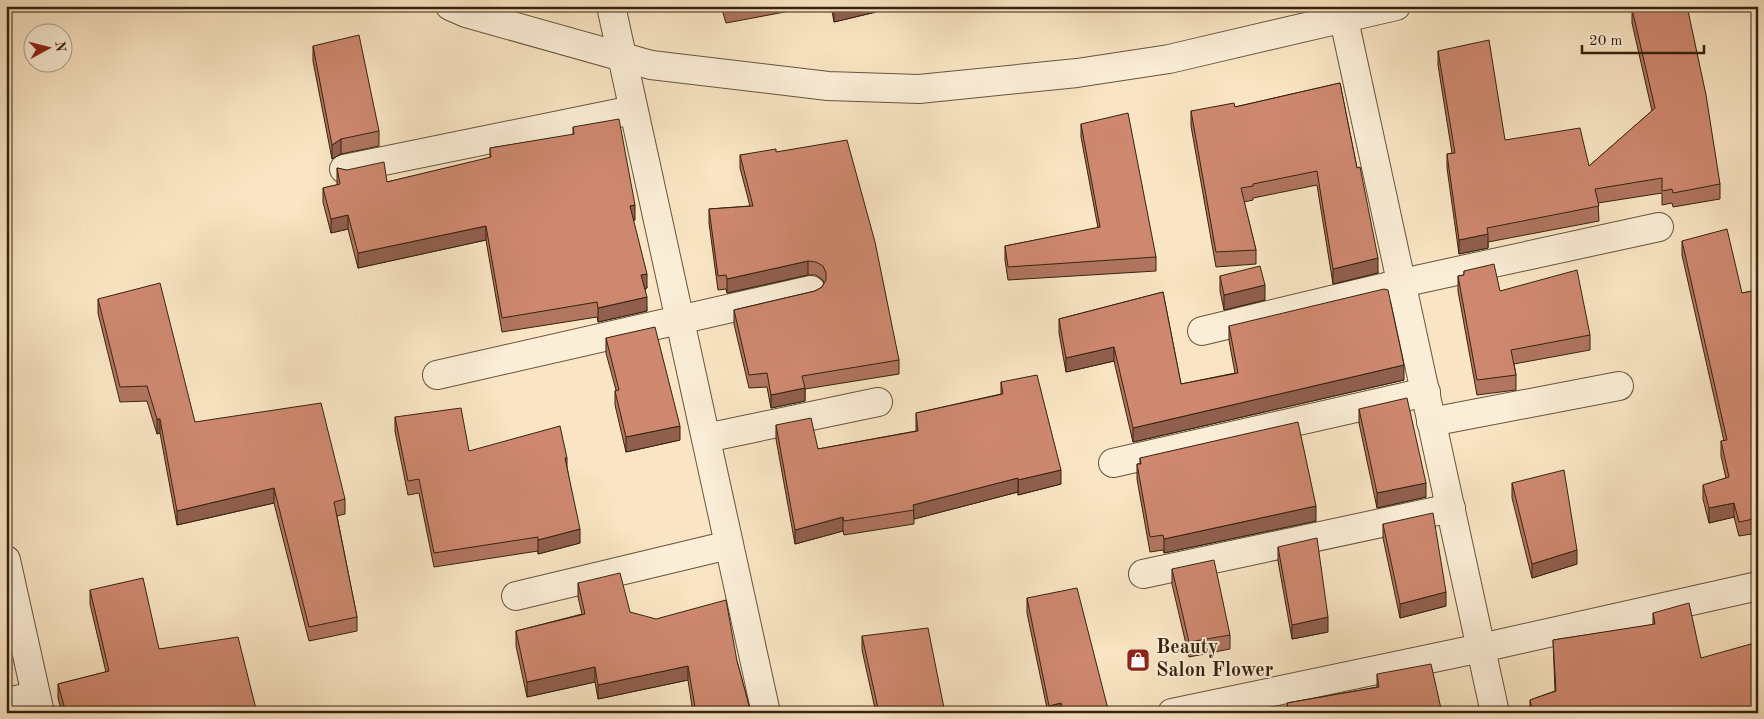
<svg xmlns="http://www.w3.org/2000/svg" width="1764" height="719" viewBox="0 0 1764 719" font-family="'Old Standard TT',serif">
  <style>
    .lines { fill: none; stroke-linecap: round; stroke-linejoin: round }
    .minor-casing { stroke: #67543b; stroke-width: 30 }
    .minor { stroke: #fbeed8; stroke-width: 28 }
    .wall { fill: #b17560; stroke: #36230e }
    .shaded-wall { fill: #905f4e; stroke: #36230e }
    .building { fill: #ce8870; stroke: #36230e }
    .labels { text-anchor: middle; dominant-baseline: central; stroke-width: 4; stroke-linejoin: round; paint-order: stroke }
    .poi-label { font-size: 20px; font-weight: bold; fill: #36230e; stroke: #fbeed8; text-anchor: start }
  </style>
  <rect width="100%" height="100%" fill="#f9e5c3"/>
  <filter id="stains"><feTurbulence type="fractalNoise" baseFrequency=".004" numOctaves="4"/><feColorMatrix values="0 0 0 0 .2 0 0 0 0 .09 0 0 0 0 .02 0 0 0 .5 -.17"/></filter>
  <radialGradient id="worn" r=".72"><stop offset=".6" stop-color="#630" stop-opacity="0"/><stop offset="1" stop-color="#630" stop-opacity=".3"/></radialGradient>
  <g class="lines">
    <!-- minor casing -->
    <g class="minor-casing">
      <g id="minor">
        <polyline points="450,6 466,13 651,65 828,86 919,89 1077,73 1169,59 1396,6"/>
        <polyline points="611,6 766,713"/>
        <polyline points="1341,6 1495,713"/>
        <polyline points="344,169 633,110"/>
        <polyline points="1202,331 1402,283 1659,227"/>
        <polyline points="437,375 811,290"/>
        <polyline points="1431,422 1619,386"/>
        <polyline points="706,438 878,402"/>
        <polyline points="1113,463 1426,392"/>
        <polyline points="6,560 40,713"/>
        <polyline points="1143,574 1451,508"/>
        <polyline points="516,596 729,545"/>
        <polyline points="6,702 36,696"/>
        <polyline points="1172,713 1481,648 1758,586"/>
      </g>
    </g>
    <!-- minor -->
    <use href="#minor" class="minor"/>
  </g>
  <!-- wall -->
  <g class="wall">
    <polygon points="721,6 817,6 726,23"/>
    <polygon points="831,6 884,6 876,8 876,12 834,22"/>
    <polygon points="1752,6 1758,6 1758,35"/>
    <polygon points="1632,9 1720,184 1720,199 1673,207 1672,203 1662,205 1662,193 1598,203 1599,221 1488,242 1488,248 1459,254 1447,168 1447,154 1452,153 1438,65 1438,51 1505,140 1589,166 1652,111 1632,23"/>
    <polygon points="313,46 379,131 379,146 341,154 332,159 313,61"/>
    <polygon points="1340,83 1378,273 1333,284 1317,185 1253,198 1253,200 1244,202 1256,250 1256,264 1216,267 1191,126 1191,111 1235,107"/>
    <polygon points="1081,124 1156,257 1156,271 1008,280 1005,260 1005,246 1098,228 1081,137"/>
    <polygon points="573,127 635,220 633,220 647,288 645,289 647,311 598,322 597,317 502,332 486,240 358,268 348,229 331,233 323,202 323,188 337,185 337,168 387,182 490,158 490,148 573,135"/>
    <polygon points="776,152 899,360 899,374 805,389 805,401 771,408 767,387 749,388 734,324 734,310 815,291 822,287 824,283 823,280 816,275 808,275 727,293 726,289 718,290 709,223 709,209 750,206 740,168 740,155"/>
    <polygon points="1682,241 1742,293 1758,290 1758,351 1755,352 1758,364 1758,533 1739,536 1734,517 1709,523 1703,499 1703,485 1726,478 1721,456 1721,441 1724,441 1682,255"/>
    <polygon points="1464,271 1500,291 1590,335 1590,350 1514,364 1516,375 1516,390 1477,395 1458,291 1458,276 1464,275"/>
    <polygon points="1220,276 1265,300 1224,310 1220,291"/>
    <polygon points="1163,292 1181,384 1235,373 1229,340 1229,326 1404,380 1133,442 1114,361 1066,372 1059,333 1059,319"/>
    <polygon points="98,299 195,422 345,499 345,514 337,516 357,617 357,631 309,641 274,503 177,525 160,433 157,434 147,401 120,402 98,313"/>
    <polygon points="606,338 680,440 626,452 615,405 615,391 616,390 606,353"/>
    <polygon points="1001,382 1061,484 1018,495 1018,492 914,519 914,524 844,535 843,531 795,544 776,439 776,425 818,449 916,431 916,413 1001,394"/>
    <polygon points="1359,409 1426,497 1377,508 1359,423"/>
    <polygon points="395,417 469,451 567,458 567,467 580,543 538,554 538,551 434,567 419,493 408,495 395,431"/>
    <polygon points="1140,458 1316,521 1164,553 1163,550 1150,552 1137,479 1137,464 1140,464"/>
    <polygon points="1512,483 1577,564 1532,578 1512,498"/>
    <polygon points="1383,524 1446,606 1400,618 1383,538"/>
    <polygon points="1278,547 1328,632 1292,639 1278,561"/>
    <polygon points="1172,569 1230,635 1230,649 1189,657 1172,584"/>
    <polygon points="578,583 630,612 737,661 751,713 693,713 688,680 598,699 595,682 527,697 516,646 516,631 582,614 578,597"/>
    <polygon points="90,590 159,649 257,713 62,713 58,698 58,684 106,672 90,604"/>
    <polygon points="1027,598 1109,713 1048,713 1027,613"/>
    <polygon points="1653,613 1758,713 1530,713 1530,700 1555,691 1553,640 1653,625"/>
    <polygon points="862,636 945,713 876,713 862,650"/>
    <polygon points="1377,674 1442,713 1287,713 1287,703 1377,687"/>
  </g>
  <!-- shaded-wall -->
  <g class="shaded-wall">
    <polygon points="838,6 876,6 876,12 834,22 834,7"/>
    <polygon points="341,139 341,154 332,159 332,145"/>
    <polygon points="635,205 635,220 630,221 630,206"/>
    <polygon points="348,215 348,229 331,233 331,219"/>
    <polygon points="486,226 486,240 358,268 358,253"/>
    <polygon points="1488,234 1488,248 1459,254 1459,240"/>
    <polygon points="1378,258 1378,273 1333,284 1333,269"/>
    <polygon points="808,261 808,275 727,293 727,279"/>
    <polygon points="647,274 647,288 641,290 641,275"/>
    <polygon points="1265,285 1265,300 1224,310 1224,295"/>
    <polygon points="647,297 647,311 598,322 598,308"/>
    <polygon points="1758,337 1758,351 1752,353 1752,338"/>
    <polygon points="1114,347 1114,361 1066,372 1066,358"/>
    <polygon points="1404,365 1404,380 1133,442 1133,428"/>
    <polygon points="805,388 805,401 771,408 771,395"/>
    <polygon points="157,419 160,419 160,433 157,434"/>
    <polygon points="680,426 680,440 626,452 626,437"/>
    <polygon points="1061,470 1061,484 1018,495 1018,480"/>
    <polygon points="1018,478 1018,492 914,519 913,505"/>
    <polygon points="1426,483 1426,497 1377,508 1377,493"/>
    <polygon points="274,488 274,503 177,525 177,511"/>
    <polygon points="1734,503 1734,517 1709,523 1709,508"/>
    <polygon points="1316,506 1316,521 1164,553 1164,539"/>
    <polygon points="843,517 843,531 795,544 795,530"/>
    <polygon points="580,529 580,543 538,554 538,540"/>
    <polygon points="1577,550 1577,564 1532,578 1532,564"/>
    <polygon points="1446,592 1446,606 1400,618 1400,604"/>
    <polygon points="1328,617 1328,632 1292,639 1292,625"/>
    <polygon points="688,666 688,680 598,699 598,685"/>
    <polygon points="595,667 595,682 527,697 527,682"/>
    <polygon points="1061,703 1061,713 1049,713 1049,706"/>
  </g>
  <!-- building -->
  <g class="building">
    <polygon points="725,6 738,6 726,9"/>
    <polygon points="1646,6 1687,6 1706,95 1720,184 1673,193 1672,189 1662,191 1662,178 1595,189 1599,206 1487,228 1488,234 1459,240 1447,154 1455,153 1438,51 1489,40 1505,140 1580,128 1589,166 1655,108 1632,9"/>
    <polygon points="1755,6 1758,6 1758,20"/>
    <polygon points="359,35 379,131 341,139 332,145 313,46"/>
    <polygon points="1340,83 1357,168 1360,167 1378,258 1333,269 1317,171 1253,184 1253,186 1241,188 1256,250 1216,252 1191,111 1234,103 1235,107"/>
    <polygon points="1128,113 1156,257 1008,267 1005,246 1100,227 1081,124"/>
    <polygon points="619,119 635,205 630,206 647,274 641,275 647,297 598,308 597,302 502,318 486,226 358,253 348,215 331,219 323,188 340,184 337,168 347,170 384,162 387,182 491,157 490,148 574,134 573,127"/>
    <polygon points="847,140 875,242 899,360 802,376 805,388 771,395 767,373 749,375 734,310 815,291 822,287 826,280 826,273 823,266 816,262 808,261 727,279 726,275 718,276 709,209 753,206 740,155 776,149 776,152"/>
    <polygon points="1727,229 1742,293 1758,290 1758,337 1752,338 1758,364 1758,518 1739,522 1734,503 1709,508 1703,485 1729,477 1721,441 1727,440 1682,241"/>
    <polygon points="1494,264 1500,291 1577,270 1590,335 1511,350 1516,375 1477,380 1458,276 1464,275 1464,271"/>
    <polygon points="1260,266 1265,285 1224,295 1220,276"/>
    <polygon points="160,283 195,422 321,403 345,499 334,502 357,617 309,627 274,488 177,511 160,419 157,419 147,386 120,387 98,299"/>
    <polygon points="1384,289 1388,290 1404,365 1133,428 1114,347 1066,358 1059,319 1163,292 1181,384 1238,373 1229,326"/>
    <polygon points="655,327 680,426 626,437 615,391 619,390 606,338"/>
    <polygon points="1037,375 1061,470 1018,480 1018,478 913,505 914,510 844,521 843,517 795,530 776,425 811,418 818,449 918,431 916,413 1003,394 1001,382"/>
    <polygon points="1407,398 1426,483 1377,493 1359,409"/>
    <polygon points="461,408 469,451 560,426 567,458 565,458 580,529 538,540 538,537 434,553 419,479 408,481 395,417"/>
    <polygon points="1298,422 1316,506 1164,539 1163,535 1150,537 1137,464 1141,464 1140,458"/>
    <polygon points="1564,470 1577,550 1532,564 1512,483"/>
    <polygon points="1433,513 1446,592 1400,604 1383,524"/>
    <polygon points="1317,538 1328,617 1292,625 1278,547"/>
    <polygon points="1214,560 1230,635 1189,642 1172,569"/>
    <polygon points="620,573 630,612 656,619 726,600 737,661 751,713 696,713 688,666 598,685 595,667 527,682 516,631 585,614 578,583"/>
    <polygon points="143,578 159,649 238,637 257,713 66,713 58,684 109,671 90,590"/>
    <polygon points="1077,588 1109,713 1063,713 1061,703 1049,706 1027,598"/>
    <polygon points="1689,603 1701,658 1758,642 1758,713 1533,713 1530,700 1556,691 1553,640 1655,624 1653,613"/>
    <polygon points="928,628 945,713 879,713 862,636"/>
    <polygon points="1431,664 1442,713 1289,713 1287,703 1379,687 1377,674"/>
  </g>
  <!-- icons -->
  <defs>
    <g id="shop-square" transform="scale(1.25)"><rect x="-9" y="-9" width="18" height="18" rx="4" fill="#8f2418" stroke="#fbeed8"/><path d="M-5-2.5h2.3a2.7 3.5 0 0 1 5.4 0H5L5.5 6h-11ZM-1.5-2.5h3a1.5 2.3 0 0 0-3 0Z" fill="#fff"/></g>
  </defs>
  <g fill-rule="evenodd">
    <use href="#shop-square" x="1138" y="660"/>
  </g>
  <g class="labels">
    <!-- poi labels -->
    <g class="poi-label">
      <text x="1156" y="648">Beauty<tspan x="1156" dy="23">Salon Flower</tspan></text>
    </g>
  </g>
  <!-- margin -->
  <rect width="1764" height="719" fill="none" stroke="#f9e5c3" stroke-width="25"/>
  <rect x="8" y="8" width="1749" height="704" fill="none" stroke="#36230e" stroke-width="2.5"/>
  <rect x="12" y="12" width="1739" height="694" fill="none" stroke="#36230e"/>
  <!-- north arrow -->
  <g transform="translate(48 48) rotate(83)"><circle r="24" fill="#fbeed8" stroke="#ac9d87"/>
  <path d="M0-4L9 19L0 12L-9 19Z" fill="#8f2418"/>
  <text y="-8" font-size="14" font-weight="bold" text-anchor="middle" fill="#36230e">N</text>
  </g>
  <!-- scale -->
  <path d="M1582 45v8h122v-8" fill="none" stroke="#36230e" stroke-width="2.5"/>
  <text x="1589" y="45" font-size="15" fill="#36230e" stroke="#fbeed8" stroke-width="4" paint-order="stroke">20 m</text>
  <rect width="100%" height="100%" filter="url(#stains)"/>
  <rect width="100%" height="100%" fill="url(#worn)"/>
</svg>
